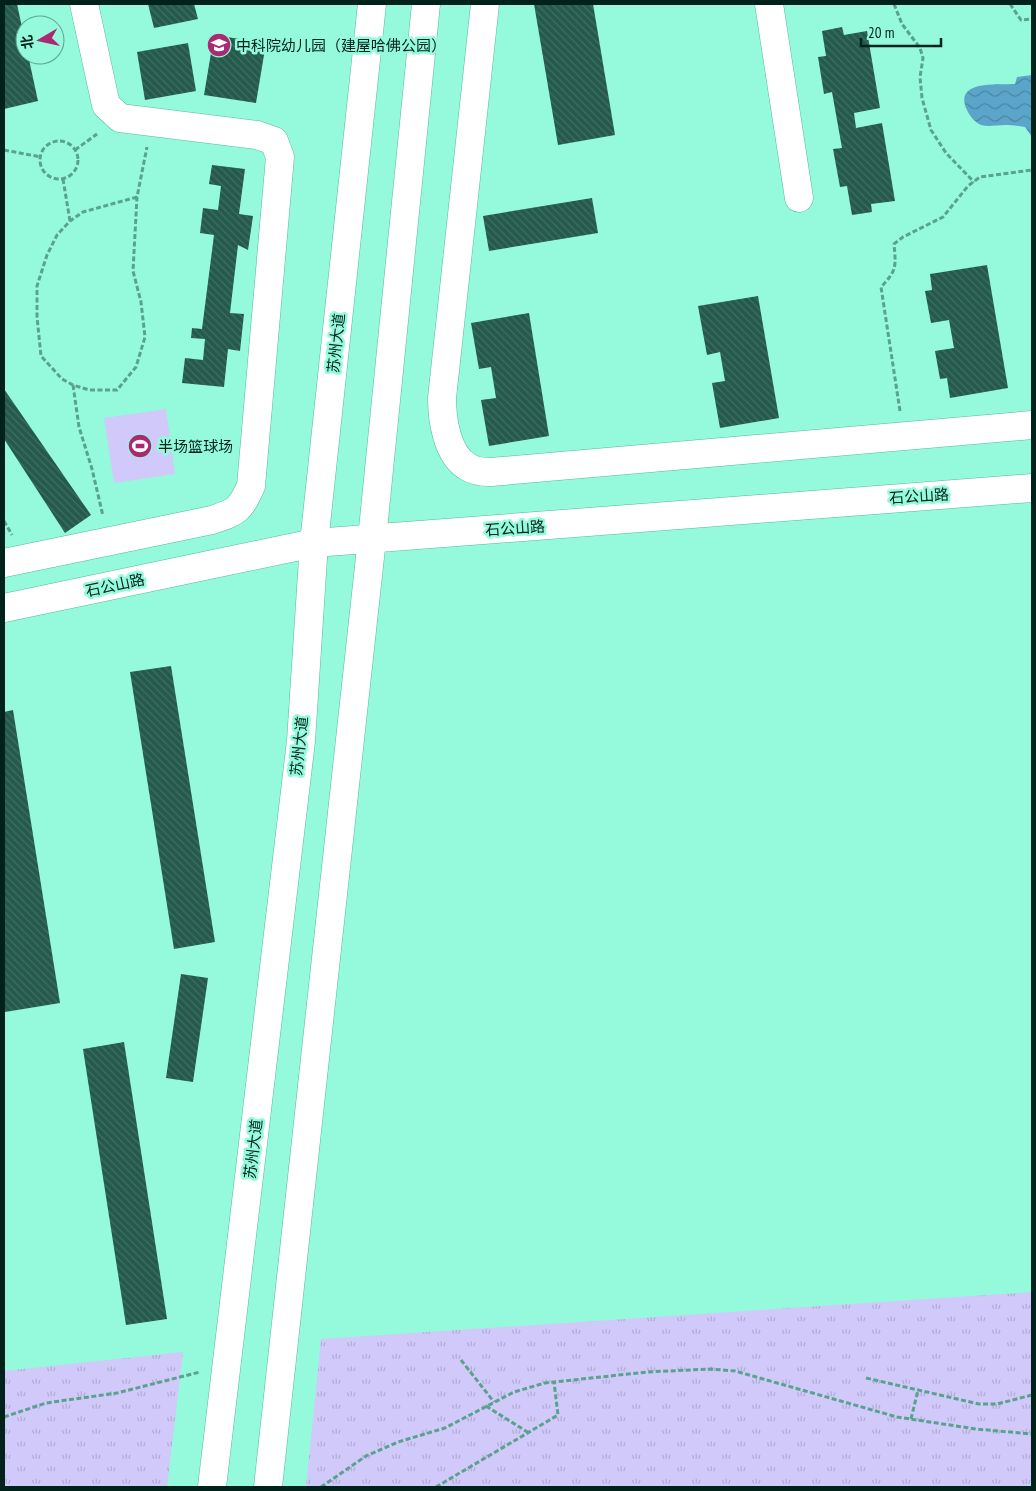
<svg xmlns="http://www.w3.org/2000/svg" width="1036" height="1491" viewBox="0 0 1036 1491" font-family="'PT Sans Narrow','Noto Sans SC',sans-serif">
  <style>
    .grass { fill: url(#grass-tufts) }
    .pitch { fill: #d0c9fa }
    .water { fill: url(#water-waves) }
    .building { fill: url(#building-back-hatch) }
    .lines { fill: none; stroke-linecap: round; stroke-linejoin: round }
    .minor-casing { stroke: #53ba9d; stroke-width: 29 }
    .path { stroke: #59a28d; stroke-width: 3; stroke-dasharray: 5 2.5; stroke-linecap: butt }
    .minor { stroke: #fff; stroke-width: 28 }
    .labels { text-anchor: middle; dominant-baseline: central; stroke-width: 5; stroke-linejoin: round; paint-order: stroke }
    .poi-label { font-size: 15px; fill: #01221a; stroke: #95fadb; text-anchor: start }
    .street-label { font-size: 15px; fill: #01221a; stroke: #95fadb }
  </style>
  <defs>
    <pattern id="grass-tufts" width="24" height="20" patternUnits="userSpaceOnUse" patternTransform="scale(1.25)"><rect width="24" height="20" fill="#d0c9fa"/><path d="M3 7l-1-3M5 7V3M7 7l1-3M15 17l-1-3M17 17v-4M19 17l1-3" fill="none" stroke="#b1acd6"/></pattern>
    <pattern id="water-waves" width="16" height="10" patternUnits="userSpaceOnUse" patternTransform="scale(1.25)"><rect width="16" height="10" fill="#5ca5ca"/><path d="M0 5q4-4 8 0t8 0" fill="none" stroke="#4a86a3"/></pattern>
    <pattern id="building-back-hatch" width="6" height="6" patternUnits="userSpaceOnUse" patternTransform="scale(1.25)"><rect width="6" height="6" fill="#245a4b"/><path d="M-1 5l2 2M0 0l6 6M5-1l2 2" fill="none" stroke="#416e61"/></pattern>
  </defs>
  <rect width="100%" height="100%" fill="#95fadb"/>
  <!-- grass -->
  <g class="grass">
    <polygon points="1032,1292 1032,1485 1004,1487 306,1487 321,1339"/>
    <polygon points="183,1352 167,1487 4,1487 4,1371"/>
  </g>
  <!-- pitch -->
  <polygon class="pitch" points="166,409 175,474 114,483 104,418"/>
  <!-- water -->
  <path class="water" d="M1032,75V137L1025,127C1018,126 1012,125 1005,125C997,125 989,127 981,125C974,122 969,115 966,108C955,80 998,85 1015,84L1017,77Z"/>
  <!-- building -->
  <g class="building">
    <polygon points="4,4 17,4 25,41 25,55 28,55 38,101 4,109"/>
    <polygon points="148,4 194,4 198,19 154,28"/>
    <polygon points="534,4 593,4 615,135 558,145"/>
    <polygon points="842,27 844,35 867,31 880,108 854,113 856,128 882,123 895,201 871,204 872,212 852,215 847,186 840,187 833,149 842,148 832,92 824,94 818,57 826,56 822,31"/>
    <polygon points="214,35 266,43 256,103 204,95"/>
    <polygon points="188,43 196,91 145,100 137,52"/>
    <polygon points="212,165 245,169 239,214 253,216 248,250 238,245 230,313 244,314 240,351 228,349 224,387 182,383 185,358 203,360 205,339 191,338 192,328 202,329 214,235 200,233 203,208 218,210 221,186 209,184"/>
    <polygon points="592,198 598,233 489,251 483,216"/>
    <polygon points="987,265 1008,388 950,398 947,378 940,379 935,351 954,348 949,320 931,323 925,291 932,290 930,274"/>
    <polygon points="758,296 779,418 720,428 712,383 725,381 720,352 707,355 698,306"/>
    <polygon points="529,313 549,436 489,446 481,400 496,398 491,367 479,369 471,323"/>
    <polygon points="4,389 91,515 65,533 4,439"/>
    <polygon points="171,666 215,942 174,949 130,672"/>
    <polygon points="13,710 60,1003 5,1012 4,712"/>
    <polygon points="181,974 208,978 193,1082 166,1078"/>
    <polygon points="124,1042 167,1319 126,1325 83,1049"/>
  </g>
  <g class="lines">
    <!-- minor casing -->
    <g class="minor-casing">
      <g id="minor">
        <path d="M485,4L442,398C442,420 447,455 468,467C474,471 483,472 491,472L1032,425"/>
        <polyline points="769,4 799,198"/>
        <path d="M4,563L212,520C237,512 240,510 251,486L280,157L274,141L257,135L120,118L106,105L84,4"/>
        <polyline points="4,608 314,543 1032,488"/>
        <polyline points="212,1487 301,741 314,543 372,4"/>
        <polyline points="268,1487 372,539 426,4"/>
      </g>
    </g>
    <!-- path -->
    <g class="path">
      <polyline points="894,4 902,24 920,48 923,58 920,77 922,98 931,130 946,153 974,182"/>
      <polyline points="1010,4 1021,20 1032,19"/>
      <circle cx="59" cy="160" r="19"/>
      <polyline points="4,150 41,157"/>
      <polyline points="75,150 97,134"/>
      <polyline points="63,179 70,221"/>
      <polyline points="137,197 83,212 70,221 57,235 47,255 37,286 37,317 41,356 62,379 73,385 89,390 117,390 136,367 145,337 141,302 133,271 137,197 147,147"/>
      <polyline points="73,385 79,427 92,469 103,516"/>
      <path d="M900,411L881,287C897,270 896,267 894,244L903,237L943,217L968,186L980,177L1032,170"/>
      <polyline points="4,521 12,535"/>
      <polyline points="461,1360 494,1402"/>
      <polyline points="866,1378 979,1404 997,1404 1032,1395"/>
      <polyline points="486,1406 529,1433"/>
      <polyline points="4,1417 46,1403 117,1393 200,1372"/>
      <polyline points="911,1419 918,1390"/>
      <polyline points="321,1487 366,1456 398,1442 445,1428 514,1392 545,1383 647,1372 711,1369 735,1371 897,1417 976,1429 1032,1434"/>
      <polyline points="436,1487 558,1415 554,1382"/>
    </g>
    <!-- minor -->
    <use href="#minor" class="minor"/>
  </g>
  <!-- icons -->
  <defs>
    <g id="school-disc" transform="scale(1.25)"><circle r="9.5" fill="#ac2871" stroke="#95fadb"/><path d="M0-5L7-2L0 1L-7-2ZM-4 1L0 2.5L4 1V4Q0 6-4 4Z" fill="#fff"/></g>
    <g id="stadium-disc" transform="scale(1.25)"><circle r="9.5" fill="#ac2871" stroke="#95fadb"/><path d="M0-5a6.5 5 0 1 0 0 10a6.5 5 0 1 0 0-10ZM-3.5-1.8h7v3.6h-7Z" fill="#fff"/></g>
  </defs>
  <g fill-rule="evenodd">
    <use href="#school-disc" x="219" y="45"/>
    <use href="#stadium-disc" x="140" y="446"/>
  </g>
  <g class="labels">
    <!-- poi labels -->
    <g class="poi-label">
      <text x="236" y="45">中科院幼儿园（建屋哈佛公园）</text>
      <text x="158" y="446">半场篮球场</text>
    </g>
    <!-- street labels -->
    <g class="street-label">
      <text transform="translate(336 343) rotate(-84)">苏州大道</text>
      <text transform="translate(919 496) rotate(-4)">石公山路</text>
      <text transform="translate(515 528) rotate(-4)">石公山路</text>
      <text transform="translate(115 585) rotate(-12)">石公山路</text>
      <text transform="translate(299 746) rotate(-84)">苏州大道</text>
      <text transform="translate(253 1149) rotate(-83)">苏州大道</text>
    </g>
  </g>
  <!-- border -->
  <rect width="1036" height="1491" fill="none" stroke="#01221a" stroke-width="10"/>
  <!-- north arrow -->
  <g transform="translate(40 40) rotate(261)"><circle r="24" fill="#95fadb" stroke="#5aa48e"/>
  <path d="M0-4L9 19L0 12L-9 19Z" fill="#ac2871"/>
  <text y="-8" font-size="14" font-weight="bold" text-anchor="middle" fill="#01221a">北</text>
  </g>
  <!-- scale -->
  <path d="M861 38v8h80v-8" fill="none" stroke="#01221a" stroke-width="2.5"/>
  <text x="868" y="38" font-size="15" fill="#01221a" stroke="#95fadb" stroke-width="4" paint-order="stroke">20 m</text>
</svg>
